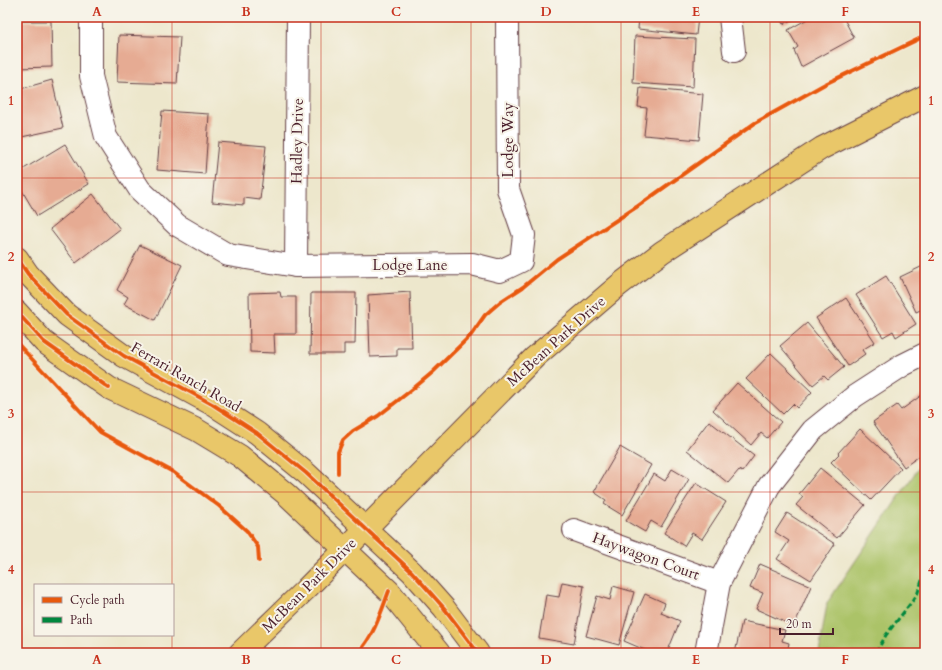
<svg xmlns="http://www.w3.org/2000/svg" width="942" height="670" viewBox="0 0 942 670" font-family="Cardo,serif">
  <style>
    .green { fill: #abc368; stroke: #7a714a }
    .building { fill: #e6ab93 }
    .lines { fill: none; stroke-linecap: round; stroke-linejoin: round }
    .minor-casing { stroke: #623d43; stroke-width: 24 }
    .major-casing { stroke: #623d43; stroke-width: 24 }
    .minor { stroke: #fff; stroke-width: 22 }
    .major { stroke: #e9c769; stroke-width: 22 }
    .quiet { stroke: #00873e; stroke-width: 3; stroke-dasharray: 6 3; stroke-linecap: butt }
    .cycleway-casing { stroke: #f7f3e8; stroke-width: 6 }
    .cycleway { stroke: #e8590c; stroke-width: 4 }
    .grid { fill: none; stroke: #c8321e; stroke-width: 1; stroke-opacity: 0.55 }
    .labels { text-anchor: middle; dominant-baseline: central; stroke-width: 4; stroke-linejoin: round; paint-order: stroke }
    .street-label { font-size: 15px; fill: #4a1f2b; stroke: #f7f3e8 }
    .neatline { fill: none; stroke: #c8321e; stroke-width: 1.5 }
    .grid-label { font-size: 13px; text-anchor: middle; font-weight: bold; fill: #c8321e }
  </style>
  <rect width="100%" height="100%" fill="#f7f3e8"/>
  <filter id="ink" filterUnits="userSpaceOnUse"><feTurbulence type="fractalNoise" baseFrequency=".025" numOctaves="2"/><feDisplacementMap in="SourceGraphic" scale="8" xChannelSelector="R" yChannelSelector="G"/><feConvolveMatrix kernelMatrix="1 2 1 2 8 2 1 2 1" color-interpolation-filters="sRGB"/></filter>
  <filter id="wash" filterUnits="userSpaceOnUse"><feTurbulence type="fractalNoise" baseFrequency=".012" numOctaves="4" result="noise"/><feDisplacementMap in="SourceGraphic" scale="16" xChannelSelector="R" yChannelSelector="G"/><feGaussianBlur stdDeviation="0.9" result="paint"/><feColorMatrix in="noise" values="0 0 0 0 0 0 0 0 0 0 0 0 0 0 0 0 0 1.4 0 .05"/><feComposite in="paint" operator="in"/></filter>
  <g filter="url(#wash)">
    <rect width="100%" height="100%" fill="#ede7cc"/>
    <!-- green -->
    <polygon class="green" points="925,465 925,653 819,653 827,603 919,467"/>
    <g id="blocks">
      <!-- building -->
      <g class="building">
        <polygon points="120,17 178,17 178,19 120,21"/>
        <polygon points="639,17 698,17 696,35 638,29"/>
        <polygon points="779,17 798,17 783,24"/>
        <polygon points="811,17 843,17 854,38 801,67 794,50 798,47 788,30"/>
        <polygon points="17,21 51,21 52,67 17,68"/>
        <polygon points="119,35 180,37 177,84 117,82"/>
        <polygon points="635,36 695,39 693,87 633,83"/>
        <polygon points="52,80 63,128 17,138 17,90"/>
        <polygon points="640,88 703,94 699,140 644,135 647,108 638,107"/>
        <polygon points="162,111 209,114 205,174 157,170"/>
        <polygon points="218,142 266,146 260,200 244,198 244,205 212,202"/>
        <polygon points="65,144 89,184 37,216 17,182 17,173"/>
        <polygon points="93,194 120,229 76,263 50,229"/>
        <polygon points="140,245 182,265 155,320 124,304 128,297 117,290"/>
        <polygon points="925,265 925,308 916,312 900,277"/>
        <polygon points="886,276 916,324 896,337 893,331 883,337 856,295"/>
        <polygon points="280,292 281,297 296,297 296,334 274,334 275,353 250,352 249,293"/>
        <polygon points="410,292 412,348 397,348 397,356 370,357 368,295"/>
        <polygon points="311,293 356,293 355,344 344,344 344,354 310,354"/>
        <polygon points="846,298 875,342 862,350 865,354 848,366 816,318"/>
        <polygon points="807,323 844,367 828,380 824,376 813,385 780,346"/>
        <polygon points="771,353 812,392 797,408 793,404 783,414 746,379"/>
        <polygon points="737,383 781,422 767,438 761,433 751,445 713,410"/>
        <polygon points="922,395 925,399 925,443 923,445 925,448 925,452 904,467 873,422 897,405 901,410"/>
        <polygon points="709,421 754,456 742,472 739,470 728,483 687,450"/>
        <polygon points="860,429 901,468 871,500 831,462 839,454 838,453"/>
        <polygon points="620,447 651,465 622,515 604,504 606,500 594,492"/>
        <polygon points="820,468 865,505 837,538 796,505 803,497 799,494"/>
        <polygon points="672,469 689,479 661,527 651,521 645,532 626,521 654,474 665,481"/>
        <polygon points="696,483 726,502 702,539 692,533 684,546 664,533"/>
        <polygon points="787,513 835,544 811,580 777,559 789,541 775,532"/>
        <polygon points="760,564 811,586 794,626 756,609 763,593 750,588"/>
        <polygon points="562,582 584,586 574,644 539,638 546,595 559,597"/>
        <polygon points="613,586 634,592 619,645 586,636 597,596 610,600"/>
        <polygon points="645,594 665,603 661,613 680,621 667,653 652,653 624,641"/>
        <polygon points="742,621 785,630 782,641 789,643 787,653 735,653"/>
      </g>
    </g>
  </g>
  <g filter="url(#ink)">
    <use href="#blocks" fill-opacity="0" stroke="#623d43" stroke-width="1"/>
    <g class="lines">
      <!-- minor casing -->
      <g class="minor-casing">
        <g id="minor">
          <polyline points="91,17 91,76 106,137 140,190 177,225 228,255 296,266 472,264 500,271 521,261 524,235 508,189 507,17"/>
          <polyline points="730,17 734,51"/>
          <polyline points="296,266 298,17"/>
          <polyline points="574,530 719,583"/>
          <polyline points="706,653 719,583 769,486 813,430 855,396 903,365 925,354"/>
        </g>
      </g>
      <!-- major casing -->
      <g class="major-casing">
        <g id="major">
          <polyline points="17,258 28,274 67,315 124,356 212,404 257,433 306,473 412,572 444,608 478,653"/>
          <polyline points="17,312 44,342 109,388 197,430 240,456 286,494 389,591 439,653"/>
          <polyline points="240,653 305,590 535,357 619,285 662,252 822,148 925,96"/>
        </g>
      </g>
      <!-- minor -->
      <use href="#minor" class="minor"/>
      <!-- major -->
      <use href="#major" class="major"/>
      <!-- quiet -->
      <polyline class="quiet" points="876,653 886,635 917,595 925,572"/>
      <!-- cycleway casing -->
      <g class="cycleway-casing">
        <g id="cycleway">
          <polyline points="17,258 28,274 67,315 124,356 212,404 257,433 306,473 412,572 444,608 478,653"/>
          <polyline points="17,312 44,342 109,388"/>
          <polyline points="17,343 100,432 173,472 219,506 247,531 258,547 259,561"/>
          <polyline points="338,473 338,452 343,440 353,431 378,416 414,388 433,372 471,335 485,315 500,302 523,287 557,259 638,206 755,123 825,84 925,36"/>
          <path d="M358,653C374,636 381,612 389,591"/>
        </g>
      </g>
      <!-- cycleway -->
      <use href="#cycleway" class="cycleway"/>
    </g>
  </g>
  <!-- grid -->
  <path class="grid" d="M172,17V585M321,17V653M471,17V653M621,17V653M770,17V653M17,178H925M17,335H925M17,492H925M172,635V653"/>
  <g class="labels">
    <!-- street labels -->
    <g class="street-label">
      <text transform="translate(508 140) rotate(-90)">Lodge Way</text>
      <text transform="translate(297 141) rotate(-89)">Hadley Drive</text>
      <text x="410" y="265">Lodge Lane</text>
      <text transform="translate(556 341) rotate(-42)">McBean Park Drive</text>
      <text transform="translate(186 377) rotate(30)">Ferrari Ranch Road</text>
      <text transform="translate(646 556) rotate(20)">Haywagon Court</text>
      <text transform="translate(309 585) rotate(-45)">McBean Park Drive</text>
    </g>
  </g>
  <!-- margin -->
  <rect width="942" height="670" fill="none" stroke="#f7f3e8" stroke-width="44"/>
  <!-- legend -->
  <rect x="34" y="584" width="140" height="52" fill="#f7f3e8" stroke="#b29e9c"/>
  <rect x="42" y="597" width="20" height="6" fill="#e8590c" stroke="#b29e9c"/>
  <text x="70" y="604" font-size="12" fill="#4a1f2b">Cycle path</text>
  <rect x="42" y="617" width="20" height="6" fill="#00873e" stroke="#b29e9c"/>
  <text x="70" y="624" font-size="12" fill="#4a1f2b">Path</text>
  <!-- scale -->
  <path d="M780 628v6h53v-6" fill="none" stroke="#4a1f2b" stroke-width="2"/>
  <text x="786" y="628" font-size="12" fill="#4a1f2b" stroke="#f7f3e8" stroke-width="3" paint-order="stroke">20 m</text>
  <rect x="22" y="22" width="898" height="626" class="neatline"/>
  <g class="grid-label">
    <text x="97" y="16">A</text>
    <text x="246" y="16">B</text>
    <text x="396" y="16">C</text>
    <text x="546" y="16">D</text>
    <text x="696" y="16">E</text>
    <text x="845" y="16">F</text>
    <text x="11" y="105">1</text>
    <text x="931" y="105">1</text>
    <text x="11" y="261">2</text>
    <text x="931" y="261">2</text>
    <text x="11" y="418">3</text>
    <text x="931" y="418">3</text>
    <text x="11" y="574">4</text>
    <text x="931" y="574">4</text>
    <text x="97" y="664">A</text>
    <text x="246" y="664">B</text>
    <text x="396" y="664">C</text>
    <text x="546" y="664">D</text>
    <text x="696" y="664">E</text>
    <text x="845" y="664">F</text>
  </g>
</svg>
